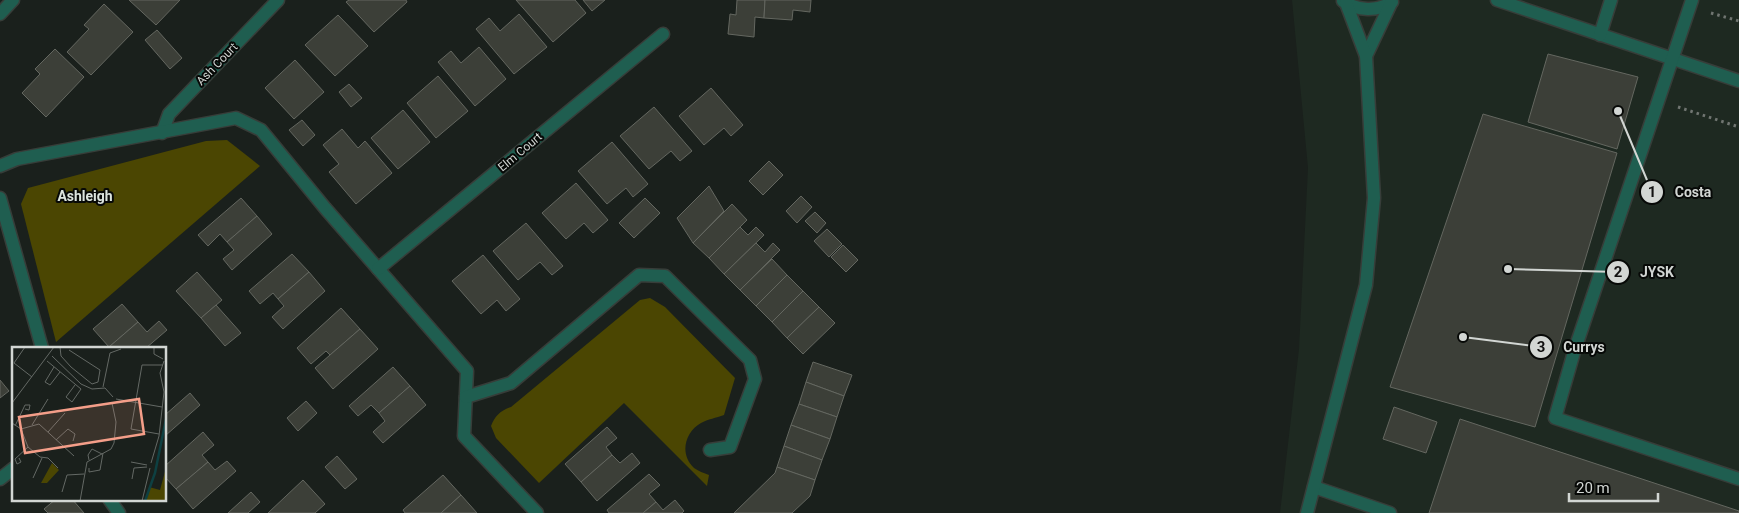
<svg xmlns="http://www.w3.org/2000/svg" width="1739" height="513" viewBox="0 0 1739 513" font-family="Roboto,sans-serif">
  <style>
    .built { fill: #1e2921 }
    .green { fill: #4b4602 }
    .building { fill: #3c3f38; stroke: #646760 }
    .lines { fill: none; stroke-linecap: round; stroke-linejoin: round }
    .service-casing { stroke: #373d39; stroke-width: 15 }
    .minor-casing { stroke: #373d39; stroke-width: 15 }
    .path { stroke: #707571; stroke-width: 3; stroke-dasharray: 2.5 4; stroke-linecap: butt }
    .service { stroke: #1f5e50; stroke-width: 12 }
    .minor { stroke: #1f5e50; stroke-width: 12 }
    .labels { text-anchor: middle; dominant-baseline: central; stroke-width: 4; stroke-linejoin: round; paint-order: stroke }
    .street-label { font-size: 12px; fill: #d2d6d3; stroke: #070907 }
    .neighbourhood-label { font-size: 14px; font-weight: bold; fill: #dce4de; stroke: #070907 }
    .inset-river { fill: none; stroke: #0e4042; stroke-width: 2.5 }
    .inset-road { fill: none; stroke: #646965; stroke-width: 1 }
    .view { fill: #f49e89; fill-opacity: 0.15; stroke: #f49e89; stroke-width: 2.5 }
    .inset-edge { fill: none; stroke: #d2d6d3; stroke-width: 2.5 }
    .leader { fill: none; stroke: #d2d6d3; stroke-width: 2 }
    .callout-dot { fill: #d2d6d3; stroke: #070907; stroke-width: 2 }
    .mark-label { font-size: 15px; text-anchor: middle; font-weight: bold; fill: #111 }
    .callout-label { font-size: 14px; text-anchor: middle; font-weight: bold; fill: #d2d6d3; stroke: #070907; stroke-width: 4; stroke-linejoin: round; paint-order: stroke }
  </style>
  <rect width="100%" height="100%" fill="#1a201c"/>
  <!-- built -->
  <polygon class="built" points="1292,0 1739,0 1739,513 1280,513 1299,349 1308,168"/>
  <!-- green -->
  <g class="green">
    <polygon points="227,140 260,166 56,342 21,204 28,188 206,141"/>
    <path d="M650,298L665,307L735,378L724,415C716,418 708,419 701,423C685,432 679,454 694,468C698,471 704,473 709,475L707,486L624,403L539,483L496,438L491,426C495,416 500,411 511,407L640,300Z"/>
  </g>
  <!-- building -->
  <g class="building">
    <polygon points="129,0 180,0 156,25"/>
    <polygon points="349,0 406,0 407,2 374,32 346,2"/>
    <polygon points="516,0 575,0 586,13 553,42"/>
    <polygon points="583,0 605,0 592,11"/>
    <polygon points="737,0 765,0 764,18 755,17 754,37 728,34 730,14 736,15"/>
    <polygon points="765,0 811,0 810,12 793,10 792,20 764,18"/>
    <polygon points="104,4 133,32 91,75 67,52 89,29 84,25"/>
    <polygon points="519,14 547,47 514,74 476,29 489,18 500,31"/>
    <polygon points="338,15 368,46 335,76 305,45"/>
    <polygon points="157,30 182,58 170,69 145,40"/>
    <polygon points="479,47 506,79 475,106 438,62 451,51 461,63"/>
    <polygon points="55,49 84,77 46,117 22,93 40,74 35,69"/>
    <polygon points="1548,54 1638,77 1617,149 1528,122"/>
    <polygon points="295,60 324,92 294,119 265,88"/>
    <polygon points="438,76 468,111 436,138 407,103"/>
    <polygon points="349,84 362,98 351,107 339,92"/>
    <polygon points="711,88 743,125 731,136 724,128 704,145 679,116"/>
    <polygon points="654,107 692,151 680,161 671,151 649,169 620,136"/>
    <polygon points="403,110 430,142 398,169 371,138"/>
    <polygon points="1483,114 1617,153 1535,427 1390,387"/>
    <polygon points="302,120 315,135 303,146 289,130"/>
    <polygon points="342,129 358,148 365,141 392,173 356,204 329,172 339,164 323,145"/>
    <polygon points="612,142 648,184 633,197 626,188 607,204 578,171"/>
    <polygon points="769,161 783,175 763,195 749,181"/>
    <polygon points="576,183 608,220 593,233 584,223 566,239 542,213"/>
    <polygon points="709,186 724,211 693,243 677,218"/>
    <polygon points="801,196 812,207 797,223 786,211"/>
    <polygon points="241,198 257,216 227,242 220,234 208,246 198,235"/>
    <polygon points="645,198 660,213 634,238 619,223"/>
    <polygon points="732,204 747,220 709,258 693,243"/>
    <polygon points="815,212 826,223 817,233 805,221"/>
    <polygon points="257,216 272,234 232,270 223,259 234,250 227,242"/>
    <polygon points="526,223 563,266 552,275 540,262 518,280 493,251"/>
    <polygon points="740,227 748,235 756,227 764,235 724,274 709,258"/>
    <polygon points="827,229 842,244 829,257 814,241"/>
    <polygon points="756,243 765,252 773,243 780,250 740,290 724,274"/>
    <polygon points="843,245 858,260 846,272 831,257"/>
    <polygon points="292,254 309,272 278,299 273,293 260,304 249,291"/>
    <polygon points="483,255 520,299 506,311 497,300 481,314 452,281"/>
    <polygon points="772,259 787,275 756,306 740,290"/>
    <polygon points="197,272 222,300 201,318 176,291"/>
    <polygon points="309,272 325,291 283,329 272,317 284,306 278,299"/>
    <polygon points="787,275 803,291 772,322 756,306"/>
    <polygon points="803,291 819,307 787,338 772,322"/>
    <polygon points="122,304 138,322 109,347 93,329"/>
    <polygon points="216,305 241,333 225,346 201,318"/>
    <polygon points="819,307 835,323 803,354 787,338"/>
    <polygon points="341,308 360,329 330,355 326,351 311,364 297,348"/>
    <polygon points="159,321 167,330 146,348 109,347 138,322 147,332"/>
    <polygon points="360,329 378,349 333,389 315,368"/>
    <polygon points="813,362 852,375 844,396 806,382"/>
    <polygon points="393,367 410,386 379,413 371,405 358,416 349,406"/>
    <polygon points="0,380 9,391 0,398"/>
    <polygon points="806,382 844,396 837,417 799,404"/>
    <polygon points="410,386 426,405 383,443 373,432 385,421 379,413"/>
    <polygon points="190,393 200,405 165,436 165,415"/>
    <polygon points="306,401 317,413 298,431 287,418"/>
    <polygon points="799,404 837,417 830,439 791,425"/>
    <polygon points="1394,407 1437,422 1426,453 1383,439"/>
    <polygon points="1460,419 1739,511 1739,513 1429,513"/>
    <polygon points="791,425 830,439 822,460 784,446"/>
    <polygon points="607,427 617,438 606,447 612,455 581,482 565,464"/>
    <polygon points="203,432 214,445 202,455 208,462 176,489 165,477 165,466"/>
    <polygon points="784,446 822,460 815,480 777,467"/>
    <polygon points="632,453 640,463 597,501 581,482 612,455 620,463"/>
    <polygon points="337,456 357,479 345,489 325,467"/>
    <polygon points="227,461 236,471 193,509 176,489 208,462 215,470"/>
    <polygon points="777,467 815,480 810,496 792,513 734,513 775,473"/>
    <polygon points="649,474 660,485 649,494 656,502 643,513 609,513 607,510"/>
    <polygon points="443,475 461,495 441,513 405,513 403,510"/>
    <polygon points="303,480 325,504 315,513 268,513"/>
    <polygon points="251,492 260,502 248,513 228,513"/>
    <polygon points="461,495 477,513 441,513"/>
    <polygon points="56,499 72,499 84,513 48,513 44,509"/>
    <polygon points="675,500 684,511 682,513 643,513 656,502 663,510"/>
  </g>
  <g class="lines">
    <!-- service casing -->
    <g class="service-casing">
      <g id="service">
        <polyline points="1497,0 1739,81"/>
        <polyline points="1692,0 1574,352 1555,418 1739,479"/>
        <polyline points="1600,35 1611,0"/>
        <polyline points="1314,487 1390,513"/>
      </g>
    </g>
    <!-- minor casing -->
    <g class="minor-casing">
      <g id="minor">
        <path d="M1343,1C1358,11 1377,12 1392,2"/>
        <polyline points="0,14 13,0"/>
        <polyline points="1366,56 1391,3"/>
        <polyline points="162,133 169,114 278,0"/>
        <polyline points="0,166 17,159 236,118 261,130 325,208 467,371 464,436 537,513"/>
        <polyline points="0,198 42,348"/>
        <polyline points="378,269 663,34"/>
        <polyline points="466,397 511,383 639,275 665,276 750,360 755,379 730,447 710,450"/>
        <polyline points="0,479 14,468"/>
        <polyline points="109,499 119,513"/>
        <polyline points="1307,513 1366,285 1374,198 1366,56 1346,3"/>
      </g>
    </g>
    <!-- path -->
    <g class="path">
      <polyline points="1711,13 1739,21"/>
      <polyline points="1678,107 1739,127"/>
    </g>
    <!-- service -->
    <use href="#service" class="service"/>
    <!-- minor -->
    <use href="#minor" class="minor"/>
  </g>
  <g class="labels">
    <!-- street labels -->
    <g class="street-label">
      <text transform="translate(217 64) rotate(-46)">Ash Court</text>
      <text transform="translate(520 152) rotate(-40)">Elm Court</text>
    </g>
    <!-- neighbourhood labels -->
    <g class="neighbourhood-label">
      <text x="85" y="196">Ashleigh</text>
    </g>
  </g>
  <!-- overview -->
  <g transform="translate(12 347)">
    <rect width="154" height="154" fill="#1a201c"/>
    <path d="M40,116L47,123L35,136H29ZM154,121V154H134L137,140L148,143Z" fill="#4b4602"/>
    <path class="inset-river" d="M133,154L143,126L154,72"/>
    <path class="inset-road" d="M13,0L2,16L20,30M48,0L49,9L59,20L80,37L86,35L88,23L57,3M142,0V7L151,12M40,9L69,37L80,42L93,41L101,50M35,14L69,42L60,55L54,50L63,38M42,20L33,35L38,38L48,25M91,40L98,6L109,2M104,52L150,60M0,56L42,0M0,76L9,82L27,77L62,109M20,78L36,52M3,79L13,58H18L17,63L13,62M9,82L16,100L28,110L36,111L46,121M36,85L53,66M147,87L119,82L130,18H151M44,93L56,82L63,87L61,94M7,111L9,115L5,117L3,112L16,100M77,113L76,108L80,102L90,107M119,115L135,118M139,116L147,89L152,45L148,26L152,14M77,121V125L88,123L91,106M21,131L30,111M120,132L122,121L135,120M50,145L55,128L72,127M68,154L75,115L99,102L102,96L104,75L100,56M130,154L138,121"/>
    <path class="view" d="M127,52L132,87L13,106L7,70Z"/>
    <rect width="154" height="154" class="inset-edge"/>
  </g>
  <!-- callouts -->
  <path class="leader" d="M1618 111L1652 192M1508 269L1618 272M1463 337L1541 347"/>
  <g class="callout-dot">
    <circle cx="1618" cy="111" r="5"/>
    <circle cx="1508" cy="269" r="5"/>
    <circle cx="1463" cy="337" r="5"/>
    <circle cx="1652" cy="192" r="12"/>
    <circle cx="1618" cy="272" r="12"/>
    <circle cx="1541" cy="347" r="12"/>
  </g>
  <g class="mark-label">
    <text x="1652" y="197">1</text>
    <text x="1618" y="277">2</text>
    <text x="1541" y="352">3</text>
  </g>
  <g class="callout-label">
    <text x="1693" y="197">Costa</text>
    <text x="1657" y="277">JYSK</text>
    <text x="1584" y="352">Currys</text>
  </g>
  <!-- scale -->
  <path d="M1569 493v8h89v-8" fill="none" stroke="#d2d6d3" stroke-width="2.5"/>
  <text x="1576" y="493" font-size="15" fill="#d2d6d3" stroke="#070907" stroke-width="4" paint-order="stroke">20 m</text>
</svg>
